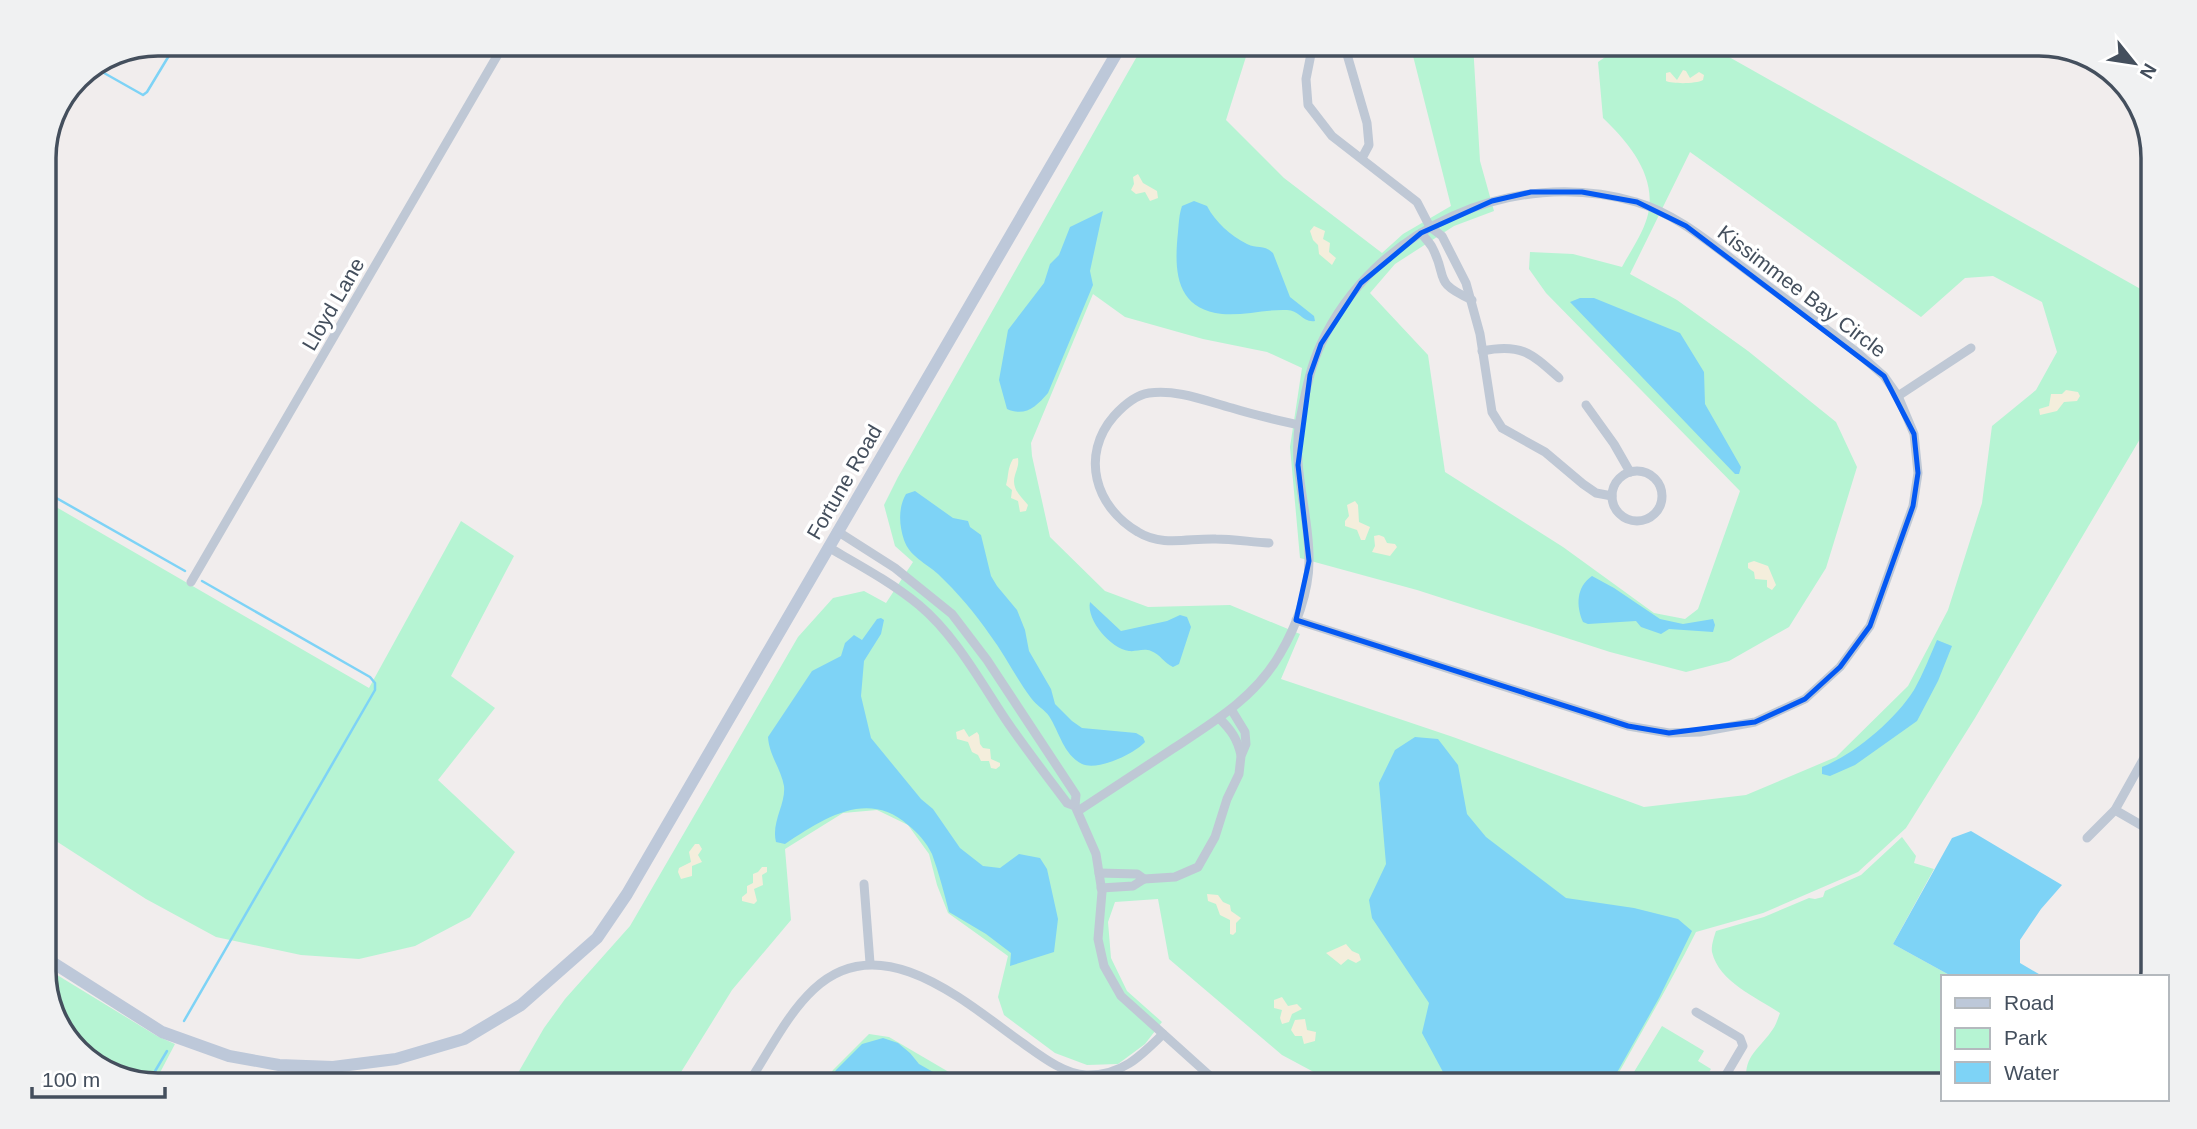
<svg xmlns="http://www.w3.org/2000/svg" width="2197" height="1129" viewBox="0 0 2197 1129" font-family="Helvetica,sans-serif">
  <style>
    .green { fill: #b6f4d3; fill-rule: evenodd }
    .sand { fill: #f4eedc }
    .water { fill: #7ed3f6 }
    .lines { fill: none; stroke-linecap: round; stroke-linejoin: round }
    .stream { stroke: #7ed3f6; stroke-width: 2.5 }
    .street { stroke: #bfc8d5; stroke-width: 9 }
    .secondary { stroke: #bdc8d9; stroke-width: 12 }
    .marked { fill: none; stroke: #0459f3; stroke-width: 5; stroke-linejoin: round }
    .labels { text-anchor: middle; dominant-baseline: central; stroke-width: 7; stroke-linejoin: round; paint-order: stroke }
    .street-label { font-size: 21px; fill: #444f5d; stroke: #fff }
    .rim { fill: none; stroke: #444f5d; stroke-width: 3.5 }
  </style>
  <rect width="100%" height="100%" fill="#f1eded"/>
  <!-- green -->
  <g class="green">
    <path d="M1144,44H1250L1226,120L1284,178L1382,253L1403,234L1451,206L1410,44H1473L1480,161L1494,211L1454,226L1395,264L1370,293L1428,355L1445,472L1563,547L1654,613L1685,619L1698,609L1740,491L1546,293L1529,269L1530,252L1573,254L1622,267C1630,252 1642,235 1647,218C1659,178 1629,143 1603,118L1598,62L1624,44H1706L2153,296V417L1975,718L1906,828L1858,872L1763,913L1696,932C1670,984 1640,1034 1612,1085H1338L1282,1055L1169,959L1158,899L1115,902L1108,922L1111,958L1127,991L1162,1022L1145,1044L1118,1064L1087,1065L1055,1053L1004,1015L998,997L1008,956L948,913L937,885L929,854L908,825L877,810L843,813L785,849L791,920L732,990L673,1085H511L544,1028L565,999L630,926L798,637L833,598L864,591L886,603L913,562L895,546L884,505L898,477ZM1690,152L1921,317L1965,278L1993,276L2042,302L2057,352L2036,390L1992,426L1982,503L1948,610L1908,686L1836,757L1746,795L1644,807L1453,737L1281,679L1300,634L1230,605L1148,607L1105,591L1050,537L1032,456L1031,443L1093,294L1125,317L1203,339L1267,352L1302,368L1290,447L1300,558L1417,590L1610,652L1686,672L1729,661L1789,627L1826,568L1857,467L1836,422L1748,351L1677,300L1630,274Z"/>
    <polygon points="44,500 369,688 461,521 514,556 451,676 495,708 438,780 515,852 470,917 415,946 359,959 301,955 216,937 146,899 56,841 44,859"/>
    <path d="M1902,837L1916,856L1914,863L1934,869L1893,944L1953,977H1943V1085H1747C1742,1056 1759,1050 1773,1029C1776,1025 1778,1018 1780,1013C1756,997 1719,982 1712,952C1711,946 1714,937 1716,931L1764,917L1809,898L1815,899L1823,897L1825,891L1861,875Z"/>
    <polygon points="44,967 157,1036 175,1044 154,1084 108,1074 63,1035 44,979"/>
    <polygon points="1662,1026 1704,1051 1698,1061 1711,1069 1701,1085 1626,1085"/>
    <polygon points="869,1034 889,1037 971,1085 824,1085 833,1070"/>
  </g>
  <!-- sand -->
  <g class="sand">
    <path d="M1683,70L1686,71L1690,78L1699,72L1704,75L1703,80C1696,84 1673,84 1666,81V73L1670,72L1677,80Z"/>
    <polygon points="1138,174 1143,183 1157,191 1158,198 1150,201 1145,192 1136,194 1131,190 1134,184 1133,177"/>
    <polygon points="1314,226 1325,231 1323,239 1330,243 1329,252 1336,258 1332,265 1319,254 1318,245 1313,240 1310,231"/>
    <polygon points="2066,390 2078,392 2080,396 2077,401 2064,402 2057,411 2040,415 2039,409 2049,406 2051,394 2062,394"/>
    <path d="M1018,458C1019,466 1017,468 1015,475C1011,488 1020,496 1028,505L1026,511L1020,512L1018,501L1011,498L1012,490L1006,485C1009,475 1007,469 1013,459Z"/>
    <polygon points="1355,501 1358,505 1359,522 1370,527 1365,540 1361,540 1357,530 1345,526 1345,521 1349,516 1347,505"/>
    <polygon points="1379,535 1384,537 1387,543 1395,544 1397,547 1390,556 1372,552 1375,546 1374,536"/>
    <polygon points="1754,561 1768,566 1776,585 1772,590 1767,587 1767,580 1755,579 1754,572 1748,568 1748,563"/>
    <polygon points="964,729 969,737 977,732 979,735 980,744 983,748 990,749 991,759 1000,763 1000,766 996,769 991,768 989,761 981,761 978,755 972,752 968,742 957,739 956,732"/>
    <polygon points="695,844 699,844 702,849 698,855 702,862 692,866 692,876 681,879 678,872 679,868 691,862 689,852"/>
    <polygon points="762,867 767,867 767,872 762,875 763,885 754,889 757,901 754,904 742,901 742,897 747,893 747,886 753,883 753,874 758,872"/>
    <polygon points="1207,894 1218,895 1223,902 1230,905 1231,911 1241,918 1236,923 1236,932 1233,935 1230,934 1230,920 1220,915 1216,904 1208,901"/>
    <polygon points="1346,944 1352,951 1359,954 1361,960 1356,963 1348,959 1341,965 1326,953"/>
    <polygon points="1282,997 1288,1006 1297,1004 1302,1009 1292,1014 1289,1022 1282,1024 1280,1018 1282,1010 1274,1008 1274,1000"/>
    <polygon points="1305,1019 1307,1030 1316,1032 1315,1041 1304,1044 1302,1036 1295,1036 1291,1030 1295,1020"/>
  </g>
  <!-- water -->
  <g class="water">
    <path d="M1194,201L1207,206C1216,223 1230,235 1247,244C1257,249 1264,244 1273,253L1290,297L1314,316L1315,321C1303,323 1299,310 1287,310C1266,309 1243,316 1222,314C1175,309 1174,270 1178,232C1179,222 1179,215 1182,206Z"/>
    <path d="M1103,211L1090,271L1093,285L1048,393C1036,407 1025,417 1007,409L999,380L1008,330L1044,283L1050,264L1059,255L1070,227Z"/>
    <polygon points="1580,298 1594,298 1680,333 1704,372 1705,404 1741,467 1739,474 1735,474 1570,302"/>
    <path d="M915,491L953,518L968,521L970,527L981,535L991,576L997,586L1017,610L1025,630L1029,651L1051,689L1055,704L1072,721L1082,728L1136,733L1143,737L1145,742C1134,754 1098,771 1082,764C1063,754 1060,733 1049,716C1045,710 1036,705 1031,698C1016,678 1005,655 990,635C975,613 957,592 938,574C926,563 910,557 904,540C899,525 898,508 906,494Z"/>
    <path d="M1592,576L1614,588L1660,619L1683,624L1713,619L1715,625L1713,632L1669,629L1661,634L1641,627L1636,621L1588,624L1583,622C1576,606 1576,587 1592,576Z"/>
    <path d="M1090,602L1121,631L1167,621L1180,615L1187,617L1191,627L1179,664L1173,667C1164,663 1160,654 1151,651C1143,648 1136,652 1129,651C1111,649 1086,620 1090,602Z"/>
    <path d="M881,618L884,620L881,634L864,661L861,696L871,738L921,799L933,809L960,848L983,866L1000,868L1019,854L1040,858L1047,869L1058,919L1054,952L1010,966L1011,953L986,934L949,912C944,893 939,873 932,854C926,842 918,833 908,825C867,789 823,819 785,844L776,842C771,822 786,804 784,786C781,769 769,755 768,737L812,671L841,656L845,643L854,635L862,640L877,619Z"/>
    <path d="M1937,640L1952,646L1938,681L1917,721L1855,765L1830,776L1822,774V767C1855,754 1895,720 1914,690C1923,674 1930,656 1937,640Z"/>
    <polygon points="1415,737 1438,739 1458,765 1467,814 1486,837 1566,898 1634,908 1678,919 1692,931 1659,998 1610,1085 1450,1085 1422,1033 1429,1003 1372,918 1369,900 1386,864 1379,783 1395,750"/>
    <polygon points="1971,831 2062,885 2041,909 2020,940 2020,963 2044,977 1953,977 1893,944 1952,838"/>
    <polygon points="883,1038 898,1043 910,1053 919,1064 956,1085 827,1085 836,1070 862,1044"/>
  </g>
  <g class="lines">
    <!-- stream -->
    <g class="stream">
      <polyline points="97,69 143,95 147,92 176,44"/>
      <polyline points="44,491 185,571"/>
      <polyline points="184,1021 375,690 375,683 370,677 202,581"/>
      <polyline points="148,1083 167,1051"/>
    </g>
    <!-- street -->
    <g class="street">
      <polyline points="1313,44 1306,79 1308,105 1332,136 1417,202 1430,227 1442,236 1466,283 1480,334 1492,412 1502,428 1545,452 1583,484 1596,493 1612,496"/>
      <polyline points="1344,44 1367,123 1369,145 1362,158"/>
      <path d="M1421,233C1425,238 1429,242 1432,247C1449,279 1431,281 1472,300"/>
      <path d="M1482,351C1521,343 1531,353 1559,378"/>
      <polyline points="1898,396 1971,348"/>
      <polyline points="1586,405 1614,444 1630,472"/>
      <circle cx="1637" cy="496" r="25"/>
      <polyline points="837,531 895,568 952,614 987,660 1076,795 1075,806"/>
      <path d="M1269,543C1251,542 1233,539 1216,539C1189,538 1162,547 1138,532C1095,507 1080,455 1114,416C1123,406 1136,395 1149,393C1177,389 1206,401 1232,408C1254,415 1277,420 1299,425"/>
      <path d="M828,547C859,565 891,582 919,605C955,635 980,681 1006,720C1025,748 1046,775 1067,803L1075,806L1096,854L1102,892L1098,939L1104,966L1121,996L1220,1085"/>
      <polyline points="191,582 504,44"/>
      <path d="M1219,718C1231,730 1237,738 1241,755"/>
      <polyline points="2115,810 2153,832"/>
      <path d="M1078,811C1109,791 1140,770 1171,750C1212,723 1255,698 1280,654C1296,627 1309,592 1309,561C1310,514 1291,470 1300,420C1305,395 1310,367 1321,344C1375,228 1513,166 1636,202C1677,214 1711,244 1745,269C1783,297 1821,325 1858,353L1884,376L1898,396L1914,434L1918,473L1913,506L1870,626L1840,667L1805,699L1755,722L1700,732L1669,733L1628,726L1296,620"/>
      <polyline points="2087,838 2115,810 2153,742"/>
      <polyline points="1099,873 1137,874 1144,879 1175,877 1198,867 1215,837 1227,799 1239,774 1241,756 1246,744 1245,732 1231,709"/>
      <polyline points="864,884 870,963"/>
      <polyline points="1101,888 1133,886 1144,879"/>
      <polyline points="1696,1012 1740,1038 1743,1046 1720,1085"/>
      <path d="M747,1085C768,1054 786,1015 814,989C882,925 967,1004 1024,1044C1041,1056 1064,1074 1086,1075C1121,1076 1140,1057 1163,1034"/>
    </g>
    <!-- secondary -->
    <polyline class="secondary" points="44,957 162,1032 229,1056 279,1065 333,1067 396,1059 464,1039 521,1005 597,938 627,894 1122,44"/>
  </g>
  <!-- marked area -->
  <path class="marked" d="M1531,192H1582L1637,202L1686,226L1884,376L1914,434L1918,473L1913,506L1870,626L1840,667L1805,699L1755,722L1669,733L1628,726L1296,620L1309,561L1298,465L1310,375L1321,344L1361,283L1421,233L1492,201Z"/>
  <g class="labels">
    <!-- street labels -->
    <g class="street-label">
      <text transform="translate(1802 291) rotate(37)">Kissimmee Bay Circle</text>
      <text transform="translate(333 304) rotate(-60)">Lloyd Lane</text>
      <text transform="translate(844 482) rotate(-60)">Fortune Road</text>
    </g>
  </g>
  <!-- crop -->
  <path d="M0 0H2197V1129H0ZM158 56H2039A102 102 0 0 1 2141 158V971A102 102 0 0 1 2039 1073H158A102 102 0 0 1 56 971V158A102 102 0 0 1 158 56Z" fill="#f0f1f2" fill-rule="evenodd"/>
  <path class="rim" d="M158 56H2039A102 102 0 0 1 2141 158V971A102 102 0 0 1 2039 1073H158A102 102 0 0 1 56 971V158A102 102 0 0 1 158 56Z"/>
  <!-- legend -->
  <rect x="1941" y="975" width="228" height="126" fill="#ffffff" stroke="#b4b9be" stroke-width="2"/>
  <rect x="1955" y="998" width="35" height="10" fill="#bdc8d9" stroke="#b4b9be" stroke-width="2"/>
  <text x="2004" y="1010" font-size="21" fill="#444f5d">Road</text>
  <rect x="1955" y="1028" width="35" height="21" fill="#b6f4d3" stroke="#b4b9be" stroke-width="2"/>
  <text x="2004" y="1045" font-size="21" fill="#444f5d">Park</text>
  <rect x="1955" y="1062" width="35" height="21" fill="#7ed3f6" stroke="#b4b9be" stroke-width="2"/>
  <text x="2004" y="1080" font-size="21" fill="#444f5d">Water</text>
  <!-- north arrow -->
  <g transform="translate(2134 63) rotate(120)" stroke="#ffffff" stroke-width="5" paint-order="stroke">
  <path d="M0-5L12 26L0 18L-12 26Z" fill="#444f5d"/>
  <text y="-10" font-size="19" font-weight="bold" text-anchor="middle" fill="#444f5d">N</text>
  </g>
  <!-- scale -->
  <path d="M32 1087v10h133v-10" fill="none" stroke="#444f5d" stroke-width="3.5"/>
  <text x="42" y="1087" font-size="21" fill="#444f5d" stroke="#ffffff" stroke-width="5" paint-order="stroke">100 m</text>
</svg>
